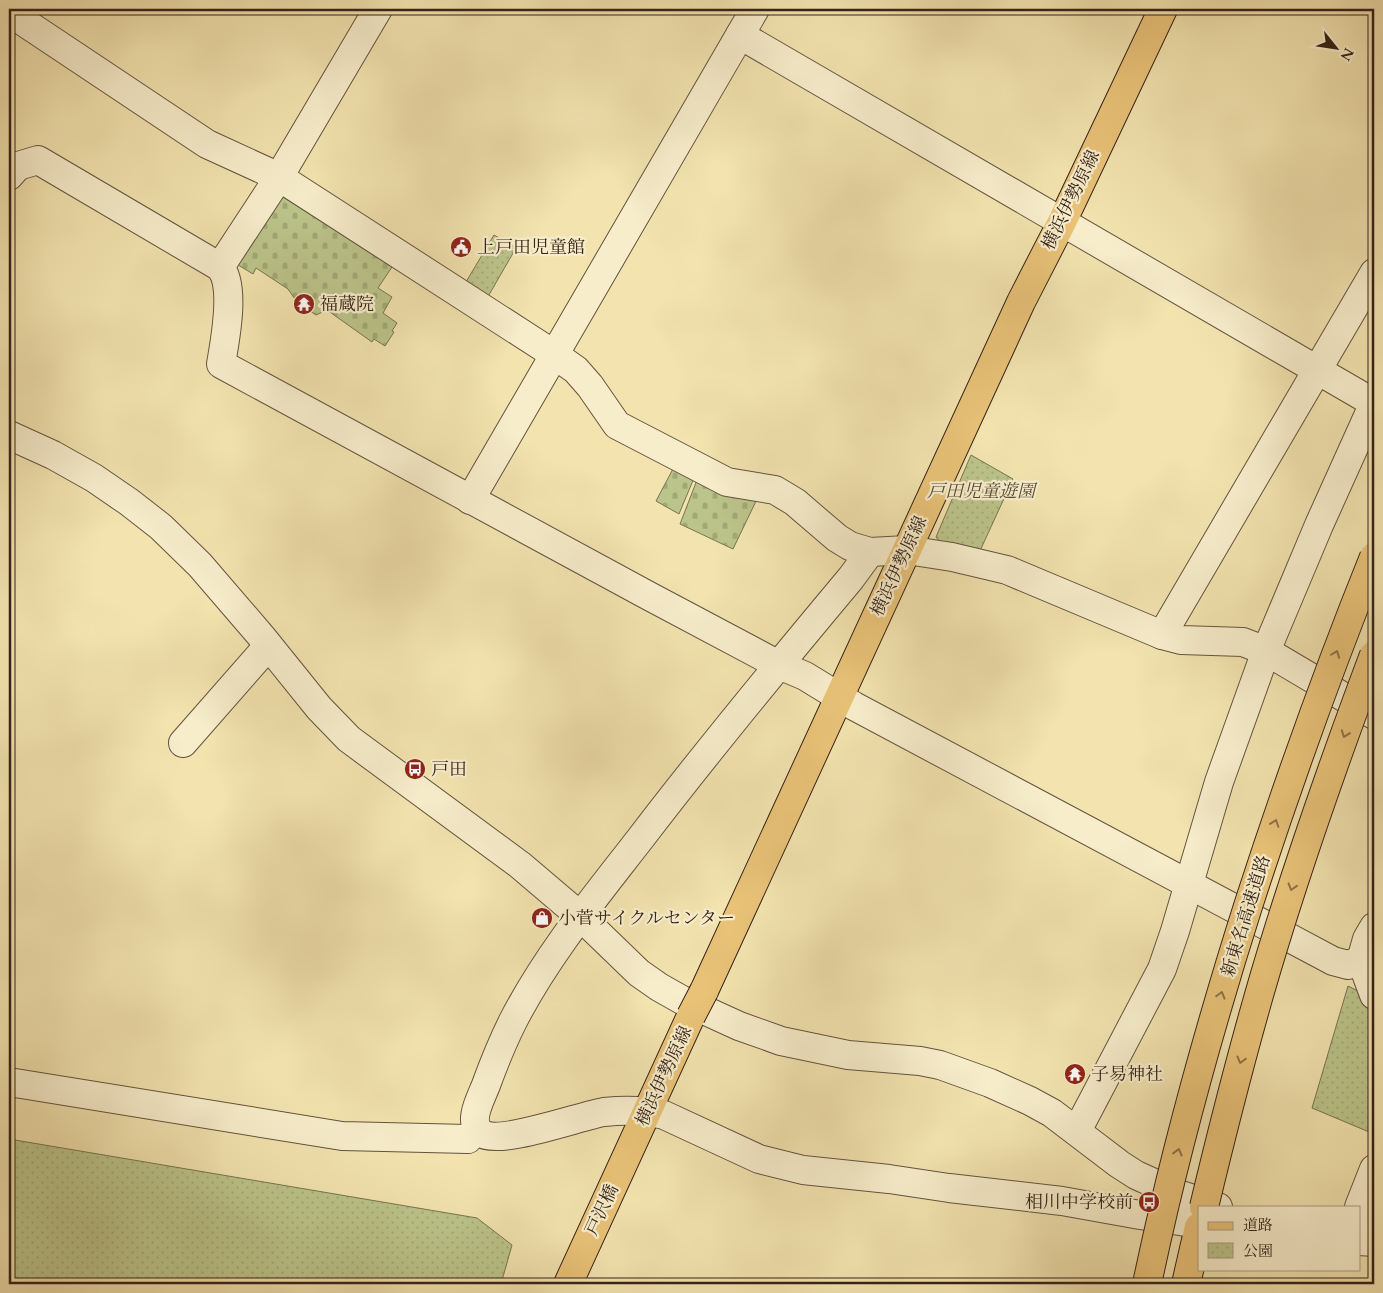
<svg xmlns="http://www.w3.org/2000/svg" width="1383" height="1293" viewBox="0 0 1383 1293" font-family="Cardo,'Noto Serif JP',serif">
  <style>
    .cemetery { fill: url(#cemetery-stones); stroke: #787452 }
    .park { fill: url(#park-dots); stroke: #787452 }
    .lines { fill: none; stroke-linecap: round; stroke-linejoin: round }
    .minor-casing { stroke: #64533e; stroke-width: 30 }
    .major-casing { stroke: #352319; stroke-width: 30 }
    .highway-casing { stroke: #352319; stroke-width: 30 }
    .minor { stroke: #f7edcb; stroke-width: 28 }
    .major { stroke: #e9c278; stroke-width: 28 }
    .highway { stroke: #e9c278; stroke-width: 28 }
    .major-bridge-casing { stroke: #352319; stroke-width: 30; stroke-linecap: butt }
    .highway-bridge-casing { stroke: #352319; stroke-width: 30; stroke-linecap: butt }
    .major-bridge { stroke: #e9c278; stroke-width: 28 }
    .highway-bridge { stroke: #e9c278; stroke-width: 28 }
    .oneway { stroke: #8f7248 }
    .labels { text-anchor: middle; dominant-baseline: central; stroke-width: 4.5; stroke-linejoin: round; paint-order: stroke }
    .street-label { font-size: 18px; fill: #352319; stroke: #f7edcb }
    .poi-label { font-size: 18px; fill: #352319; stroke: #f7edcb; text-anchor: start }
    .park-label { font-size: 18px; font-style: italic; fill: #564b35; stroke: #f7edcb }
  </style>
  <defs>
    <pattern id="cemetery-stones" width="16" height="16" patternUnits="userSpaceOnUse" patternTransform="scale(1.25)"><rect width="16" height="16" fill="#bbc48a"/><path d="M2 7V4a2 2 0 0 1 4 0v3zM10 15v-3a2 2 0 0 1 4 0v3z" fill="#a1a876"/></pattern>
    <pattern id="park-dots" width="8" height="8" patternUnits="userSpaceOnUse" patternTransform="scale(1.25)"><rect width="8" height="8" fill="#bbc48a"/><path d="M2 2h.1M6 6h.1" fill="none" stroke="#a1a876" stroke-width="1.8" stroke-linecap="round"/></pattern>
  </defs>
  <rect width="100%" height="100%" fill="#f2e3af"/>
  <filter id="stains"><feTurbulence type="fractalNoise" baseFrequency=".004" numOctaves="4"/><feColorMatrix values="0 0 0 0 .2 0 0 0 0 .09 0 0 0 0 .02 0 0 0 .5 -.17"/></filter>
  <radialGradient id="worn" r=".72"><stop offset=".6" stop-color="#630" stop-opacity="0"/><stop offset="1" stop-color="#630" stop-opacity=".3"/></radialGradient>
  <!-- cemetery -->
  <g class="cemetery">
    <polygon points="275,192 392,267 378,288 392,297 383,313 397,323 392,331 394,332 385,346 374,339 372,342 327,310 316,315 297,302 288,289 256,268 253,274 230,260"/>
    <polygon points="674,467 694,478 679,514 656,501"/>
    <polygon points="697,480 758,497 733,549 680,524"/>
  </g>
  <!-- park -->
  <g class="park">
    <polygon points="494,235 516,248 486,300 463,287"/>
    <polygon points="971,455 1013,479 979,553 940,542 936,537"/>
    <polygon points="1348,986 1362,993 1369,1002 1374,1052 1374,1134 1312,1108"/>
    <polygon points="9,1139 477,1218 512,1245 501,1284 9,1284"/>
  </g>
  <g class="lines">
    <!-- minor casing -->
    <g class="minor-casing">
      <g id="minor">
        <polyline points="9,12 207,144 279,177 555,355 576,370 590,386 617,425 727,482 775,490 795,502 837,538 850,546 870,552 907,550 952,557 1007,570 1162,635 1181,640 1243,642 1266,651 1374,715"/>
        <polyline points="740,35 1374,403"/>
        <path d="M9,176L18,166L38,160L220,267C236,286 225,340 221,364L649,596L779,665L805,676L854,706L1333,961L1348,965L1361,960"/>
        <polyline points="220,267 279,177 378,9"/>
        <polyline points="9,435 53,455 94,478 129,502 161,527 200,565 261,636 319,708 349,739 520,865 580,916 639,973 659,987 682,1000 739,1026 781,1041 848,1055 920,1061 940,1065 990,1083 1030,1101 1052,1113 1119,1164 1136,1175 1178,1194 1218,1207"/>
        <polyline points="470,500 755,9"/>
        <path d="M870,552L851,578C779,664 708,750 640,839C595,897 547,955 513,1021C503,1041 494,1063 486,1085C481,1098 467,1122 481,1133C499,1146 580,1116 604,1112C624,1110 645,1110 664,1115L759,1159L803,1170L889,1179L949,1188L1062,1201L1140,1215L1199,1224"/>
        <polyline points="1162,635 1374,273"/>
        <polyline points="183,743 268,646"/>
        <polyline points="1374,927 1367,939 1361,960 1374,995"/>
        <polyline points="9,1082 342,1136 468,1139"/>
        <polyline points="1077,1131 1162,969 1175,931 1219,782 1266,651 1319,525 1374,403"/>
        <polyline points="1359,1207 1374,1169"/>
        <polyline points="1359,1221 1374,1222"/>
        <polyline points="1359,1241 1374,1242"/>
      </g>
    </g>
    <!-- major casing -->
    <g class="major-casing">
      <g id="major">
        <polyline points="704,991 1021,302 1062,222 1163,9"/>
        <polyline points="568,1284 691,1016"/>
      </g>
    </g>
    <!-- highway casing -->
    <g class="highway-casing">
      <polyline id="highway" points="1186,1284 1199,1227"/>
    </g>
    <!-- minor -->
    <use href="#minor" class="minor"/>
    <!-- major -->
    <use href="#major" class="major"/>
    <!-- highway -->
    <use href="#highway" class="highway"/>
    <!-- major-bridge casing -->
    <g class="major-bridge-casing">
      <polyline id="major-bridge" points="691,1016 704,991"/>
    </g>
    <!-- highway-bridge casing -->
    <g class="highway-bridge-casing">
      <g id="highway-bridge">
        <path d="M1204,1207C1221,1136 1239,1065 1259,995C1292,880 1332,767 1374,655"/>
        <path d="M1147,1284C1174,1155 1209,1029 1249,903C1287,786 1328,671 1374,557"/>
      </g>
    </g>
    <!-- major-bridge -->
    <use href="#major-bridge" class="major-bridge"/>
    <!-- highway-bridge -->
    <use href="#highway-bridge" class="highway-bridge"/>
  </g>
  <!-- one-way arrows -->
  <defs><path id="oneway-chevron" d="M-2-3.5L2.5 0L-2 3.5" fill="none" stroke-width="1.6" stroke-linecap="round" stroke-linejoin="round" transform="scale(1.25)"/></defs>
  <g class="oneway">
    <use href="#oneway-chevron" transform="translate(1336 654) rotate(-69)"/>
    <use href="#oneway-chevron" transform="translate(1345 734) rotate(110)"/>
    <use href="#oneway-chevron" transform="translate(1275 823) rotate(-71)"/>
    <use href="#oneway-chevron" transform="translate(1292 887) rotate(107)"/>
    <use href="#oneway-chevron" transform="translate(1221 995) rotate(-74)"/>
    <use href="#oneway-chevron" transform="translate(1241 1060) rotate(105)"/>
    <use href="#oneway-chevron" transform="translate(1178 1152) rotate(-76)"/>
  </g>
  <!-- icons -->
  <defs>
    <g id="civic-disc" transform="scale(1.125)"><circle r="9.5" fill="#8f2418" stroke="#f7edcb"/><path d="M-.6-6.5H3V-4.5H.6V-3L4-1V1h2V6H-6V1h2V-1L-.6-3ZM-1.2 2.5V6h2.4V2.5Z" fill="#fff"/></g>
    <g id="temple-disc" transform="scale(1.125)"><circle r="9.5" fill="#8f2418" stroke="#f7edcb"/><path d="M0-6L5-2H3V0L6.5 2.5H4V6H1.5V3h-3V6H-4V2.5H-6.5L-3 0V-2H-5Z" fill="#fff"/></g>
    <g id="bus-disc" transform="scale(1.125)"><circle r="9.5" fill="#8f2418" stroke="#f7edcb"/><path d="M-5-6H5V4H4V6H2V4H-2V6H-4V4H-5ZM-3.5-4V0h7V-4ZM-3.5 1.2v1.5H-2V1.2ZM2 1.2v1.5H3.5V1.2Z" fill="#fff"/></g>
    <g id="shop-disc" transform="scale(1.125)"><circle r="9.5" fill="#8f2418" stroke="#f7edcb"/><path d="M-5-2.5h2.3a2.7 3.5 0 0 1 5.4 0H5L5.5 6h-11ZM-1.5-2.5h3a1.5 2.3 0 0 0-3 0Z" fill="#fff"/></g>
  </defs>
  <g fill-rule="evenodd">
    <use href="#civic-disc" x="461" y="247"/>
    <use href="#temple-disc" x="304" y="304"/>
    <use href="#bus-disc" x="415" y="769"/>
    <use href="#shop-disc" x="542" y="918"/>
    <use href="#temple-disc" x="1075" y="1074"/>
    <use href="#bus-disc" x="1149" y="1202"/>
  </g>
  <g class="labels">
    <!-- street labels -->
    <g class="street-label">
      <text transform="translate(1071 200) rotate(-64)">横浜伊勢原線</text>
      <text transform="translate(899 566) rotate(-65)">横浜伊勢原線</text>
      <text transform="translate(1246 916) rotate(-73)">新東名高速道路</text>
      <text transform="translate(664 1076) rotate(-65)">横浜伊勢原線</text>
      <text transform="translate(602 1210) rotate(-65)">戸沢橋</text>
    </g>
    <!-- poi labels -->
    <g class="poi-label">
      <text x="477" y="247">上戸田児童館</text>
      <text x="320" y="304">福蔵院</text>
      <text x="431" y="769">戸田</text>
      <text x="558" y="918">小菅サイクルセンター</text>
      <text x="1091" y="1074">子易神社</text>
      <text x="1133" y="1202" text-anchor="end">相川中学校前</text>
    </g>
    <!-- park labels -->
    <g class="park-label">
      <text x="981" y="491">戸田児童遊園</text>
    </g>
  </g>
  <!-- margin -->
  <rect width="1383" height="1293" fill="none" stroke="#f2e3af" stroke-width="30"/>
  <rect x="10" y="10" width="1363" height="1273" fill="none" stroke="#352319" stroke-width="2.5"/>
  <rect x="15" y="15" width="1353" height="1263" fill="none" stroke="#352319"/>
  <!-- legend -->
  <rect x="1198" y="1206" width="162" height="65" fill="#f7edcb" stroke="#a99c84"/>
  <rect x="1208" y="1222" width="25" height="8" fill="#e9c278" stroke="#a99c84"/>
  <text x="1243" y="1230" font-size="15" fill="#352319">道路</text>
  <rect x="1208" y="1243" width="25" height="15" fill="url(#park-dots)" stroke="#a99c84"/>
  <text x="1243" y="1256" font-size="15" fill="#352319">公園</text>
  <!-- north arrow -->
  <g transform="translate(1336 48) rotate(120)" stroke="#f7edcb" stroke-width="4" paint-order="stroke">
  <path d="M0-4L9 19L0 12L-9 19Z" fill="#352319"/>
  <text y="-8" font-size="14" font-weight="bold" text-anchor="middle" fill="#352319">N</text>
  </g>
  <rect width="100%" height="100%" filter="url(#stains)"/>
  <rect width="100%" height="100%" fill="url(#worn)"/>
</svg>
